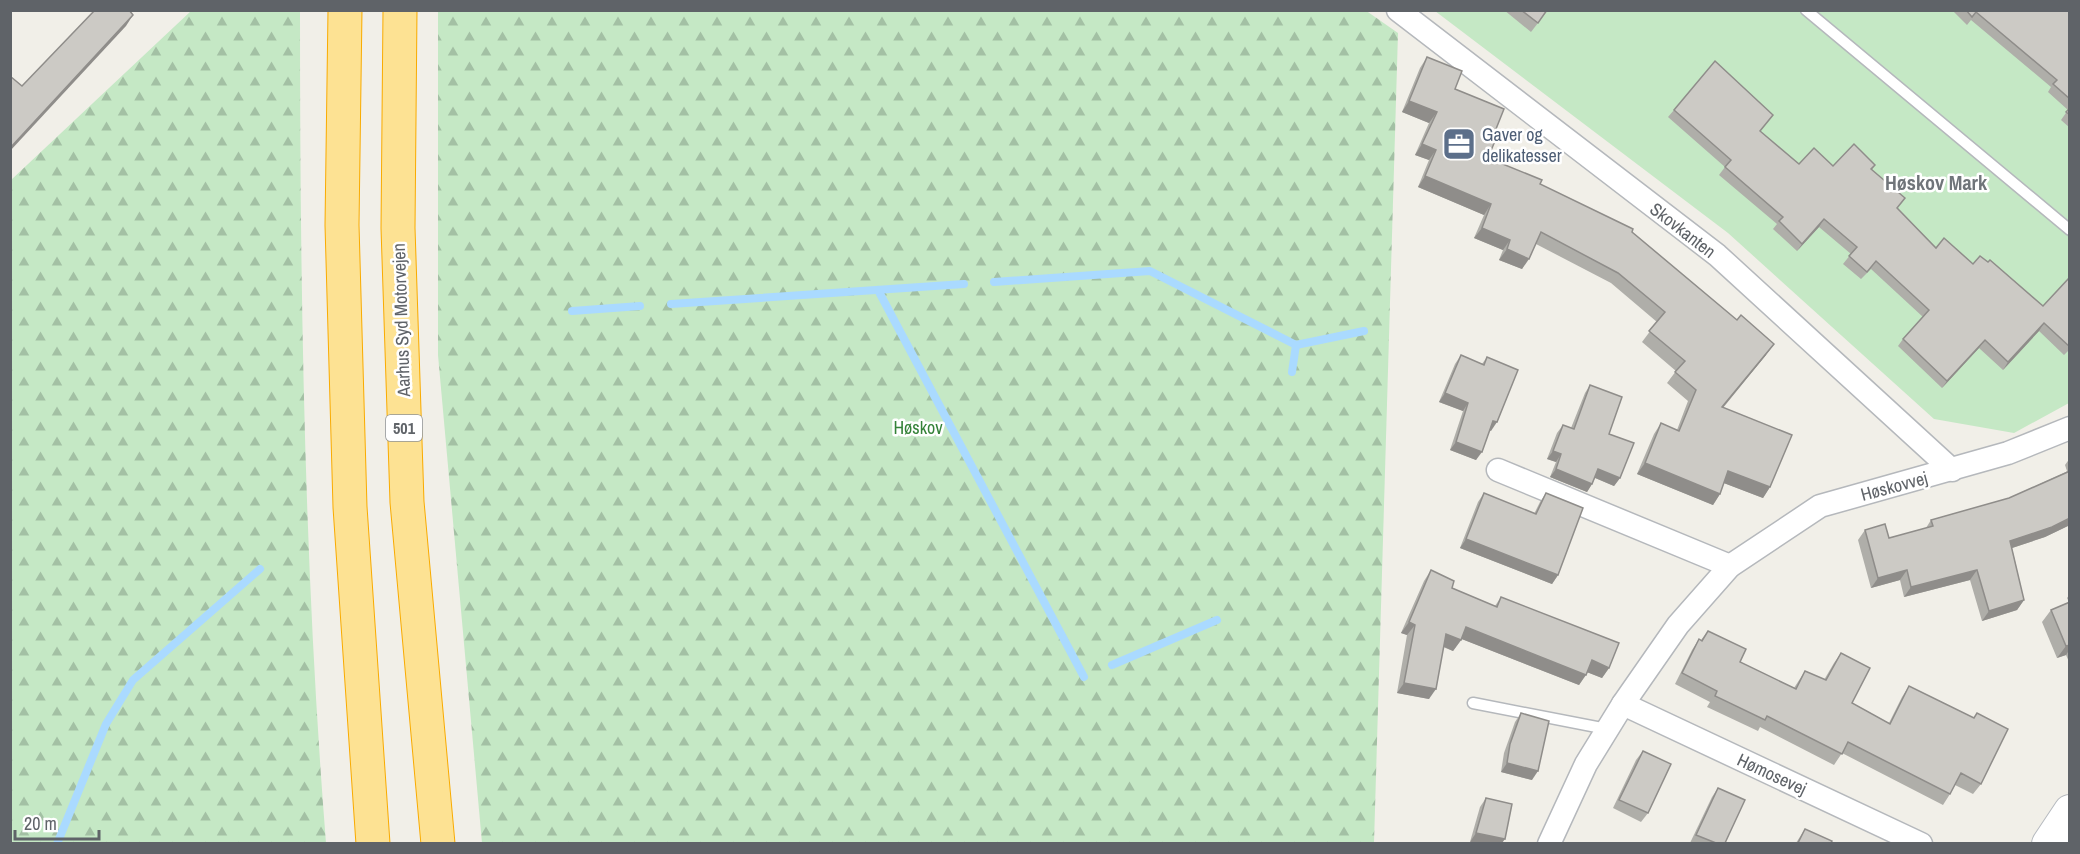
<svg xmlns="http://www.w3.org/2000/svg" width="2080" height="854" viewBox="0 0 2080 854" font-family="'Archivo Narrow',sans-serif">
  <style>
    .forest { fill: url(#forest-firs) }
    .garden { fill: #c5e8c5 }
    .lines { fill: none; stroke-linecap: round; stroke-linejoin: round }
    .stream { stroke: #aadaff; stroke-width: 8 }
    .lane-casing { stroke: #b5b8bc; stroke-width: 13 }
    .street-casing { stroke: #b5b8bc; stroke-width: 25 }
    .secondary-casing { stroke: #b6babf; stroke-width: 34 }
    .highway-casing { stroke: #f9ab00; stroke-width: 35 }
    .lane { stroke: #fff; stroke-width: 10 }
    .street { stroke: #fff; stroke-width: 22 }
    .secondary { stroke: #fff; stroke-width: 32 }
    .highway { stroke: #fde293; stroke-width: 33 }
    .wall { fill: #afaea9 }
    .shaded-wall { fill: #8f8d8a }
    .building { fill: #cccac5; stroke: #8f8d8a; stroke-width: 1.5 }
    .labels { text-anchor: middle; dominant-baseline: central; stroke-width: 5; stroke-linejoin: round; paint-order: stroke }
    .shield { fill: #fff; stroke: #8f9295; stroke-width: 1.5 }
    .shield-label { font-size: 16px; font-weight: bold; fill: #5f6368 }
    .service-label { font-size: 18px; fill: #4e5e75; stroke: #fff; text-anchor: start }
    .street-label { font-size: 18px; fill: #5f6368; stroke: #fff }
    .park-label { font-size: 18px; fill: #348238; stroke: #fff }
    .neighbourhood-label { font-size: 20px; font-weight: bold; fill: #70757a; stroke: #fff }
  </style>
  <defs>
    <pattern id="forest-firs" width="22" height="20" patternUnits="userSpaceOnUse" patternTransform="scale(1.5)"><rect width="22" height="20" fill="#c5e8c5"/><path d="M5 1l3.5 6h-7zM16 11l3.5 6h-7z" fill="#a3c0a4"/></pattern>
  </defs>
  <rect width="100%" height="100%" fill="#f1efe8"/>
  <!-- forest -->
  <g class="forest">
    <polygon points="1365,10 1398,33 1374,843 482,843 438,355 438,11"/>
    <path d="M191,11H300C300,288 304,567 326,843H11V180Z"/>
  </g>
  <!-- garden -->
  <polygon class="garden" points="1435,11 2069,11 2069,403 2014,433 1934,419 1728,233"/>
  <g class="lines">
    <!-- stream -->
    <g class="stream">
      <polyline points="994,282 1150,271 1296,345 1364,331"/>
      <polyline points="878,290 1084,677"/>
      <polyline points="671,304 964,284"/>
      <polyline points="572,311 640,306"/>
      <polyline points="1292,372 1296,345"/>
      <polyline points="1112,665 1217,620"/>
      <polyline points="57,844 106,724 133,680 260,569"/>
    </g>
    <!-- lane casing -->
    <g class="lane-casing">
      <g id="lane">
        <polyline points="1806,10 2070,230"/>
        <polyline points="1473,703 1607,729"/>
      </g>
    </g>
    <!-- street casing -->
    <g class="street-casing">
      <g id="street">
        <polyline points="1398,10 1717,255 1952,470"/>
        <polyline points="1498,470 1730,566"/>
        <polyline points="1623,704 1921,844"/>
        <polyline points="1549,844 1586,764 1623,704 1678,625 1730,566 1820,506 2008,453 2070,428"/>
      </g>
    </g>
    <!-- secondary casing -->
    <g class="secondary-casing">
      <polyline id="secondary" points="2048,844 2070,811"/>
    </g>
    <!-- highway casing -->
    <g class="highway-casing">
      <g id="highway">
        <polyline points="345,10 342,225 350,507 373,844"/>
        <polyline points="400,10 398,228 407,502 438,844"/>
      </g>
    </g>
    <!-- lane -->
    <use href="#lane" class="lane"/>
    <!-- street -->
    <use href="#street" class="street"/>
    <!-- secondary -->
    <use href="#secondary" class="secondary"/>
    <!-- highway -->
    <use href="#highway" class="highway"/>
  </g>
  <!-- wall -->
  <g class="wall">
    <polygon points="1504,10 1548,10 1531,32"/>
    <polygon points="1952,10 2070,10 2070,128 2061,120 2068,110 2048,92 2051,87 1971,20 1967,25"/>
    <polygon points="1427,57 1455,89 1496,129 1488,158 1632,232 1766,355 1723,408 1770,487 1763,498 1724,483 1720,494 1713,505 1637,474 1654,434 1661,423 1677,430 1688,401 1667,383 1676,371 1642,342 1657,322 1611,283 1536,244 1522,269 1499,260 1503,250 1474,238 1484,215 1418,187 1429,160 1415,155 1429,123 1402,112 1420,68"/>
    <polygon points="1674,110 1799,164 1833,166 1875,165 1872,170 1898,208 1936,248 1973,264 2043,306 2070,277 2070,349 2064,355 2039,331 2003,370 1979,348 1942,388 1898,346 1903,339 1923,317 1871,269 1861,279 1843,264 1851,254 1819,227 1797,251 1773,229 1777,224 1719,175 1725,167 1668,117"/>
    <polygon points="1461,355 1482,364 1487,357 1491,431 1490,430 1476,460 1450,450 1463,411 1439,402 1455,364"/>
    <polygon points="1590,385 1609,434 1620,478 1614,486 1595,478 1592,484 1587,492 1550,477 1556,462 1547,459 1557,433 1563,425 1571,428 1585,393"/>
    <polygon points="2070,458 2070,525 2045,537 2012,548 2024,600 2017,610 1982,621 1970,580 1904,597 1900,580 1871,588 1858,540 1865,530 1889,538 1926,528 1931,520 2009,498 2066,472 2067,471 2065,465"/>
    <polygon points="1484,493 1534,514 1540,502 1546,493 1558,575 1552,584 1460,548 1478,502"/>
    <polygon points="1431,570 1452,588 1495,606 1501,597 1609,668 1602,678 1587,672 1579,685 1462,639 1453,651 1443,647 1429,699 1397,693 1407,635 1401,633 1424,581"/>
    <polygon points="2070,594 2070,664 2066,655 2057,658 2042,622 2051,610 2069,602 2067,598"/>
    <polygon points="1708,631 1740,662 1794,688 1805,671 1824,680 1834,663 1841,653 1852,703 1889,723 1902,697 1909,686 1974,718 1977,713 1981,784 1973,794 1955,785 1950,794 1943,805 1842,753 1834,765 1760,727 1758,731 1707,707 1710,702 1675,684 1692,650 1699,639 1701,640"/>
    <polygon points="1521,713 1532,780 1501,772 1504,753 1515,722"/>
    <polygon points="1643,751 1648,813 1641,822 1613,808 1636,760"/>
    <polygon points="1718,788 1725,843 1690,843 1712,797"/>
    <polygon points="1486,798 1512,804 1470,842 1480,807"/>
    <polygon points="1805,829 1831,843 1796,843"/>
  </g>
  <!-- shaded-wall -->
  <g class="shaded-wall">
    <polygon points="133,15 126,26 10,151 10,148"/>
    <polygon points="1409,101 1437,112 1429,123 1402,112"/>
    <polygon points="1422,144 1436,150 1429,160 1415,155"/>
    <polygon points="1425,176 1491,204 1484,215 1418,187"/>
    <polygon points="1824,219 1819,227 1797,251 1802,244"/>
    <polygon points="1482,228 1510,240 1503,250 1474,238"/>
    <polygon points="1507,249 1529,259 1522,269 1499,260"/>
    <polygon points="2044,323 2039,331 2003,370 2008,362"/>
    <polygon points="1985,340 1979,348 1942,388 1947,381"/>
    <polygon points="1774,344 1766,355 1714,418 1722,407"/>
    <polygon points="1445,393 1468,403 1463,411 1439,402"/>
    <polygon points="1493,421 1497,422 1491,431 1487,429"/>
    <polygon points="1456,442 1482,452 1476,460 1450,450"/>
    <polygon points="1553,451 1561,454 1556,462 1547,459"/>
    <polygon points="1645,463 1720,494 1713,505 1637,474"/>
    <polygon points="1556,469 1592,484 1587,492 1550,477"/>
    <polygon points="1598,469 1620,478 1614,486 1593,477"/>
    <polygon points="1728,471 1770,487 1763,498 1721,482"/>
    <polygon points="2070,518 2070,525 2045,537 2003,551 2010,541"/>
    <polygon points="1466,539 1558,575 1552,584 1460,548"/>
    <polygon points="1907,570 1900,580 1871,588 1878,578"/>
    <polygon points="1977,570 1970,580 1904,597 1911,587"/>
    <polygon points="2024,600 2017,610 1982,621 1989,611"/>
    <polygon points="1409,622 1415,625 1407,635 1401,633"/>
    <polygon points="1466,627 1586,675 1579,685 1459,638"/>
    <polygon points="1446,634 1461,640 1453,651 1438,644"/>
    <polygon points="2070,645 2070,649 2066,655 2057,658 2066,646"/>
    <polygon points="1592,660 1609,668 1602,678 1584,671"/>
    <polygon points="1404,683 1436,689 1429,699 1397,693"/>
    <polygon points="1507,763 1538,771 1532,780 1501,772"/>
    <polygon points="1476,833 1505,839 1502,843 1478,843 1470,842"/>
  </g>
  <!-- building -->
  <g class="building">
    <polygon points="95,10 129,10 133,15 10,148 10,76 22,86"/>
    <polygon points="1521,10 1547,10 1538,23"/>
    <polygon points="1966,10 2070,10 2070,99 2053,84 2057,80 1976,12 1972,17"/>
    <polygon points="1427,57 1462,71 1455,89 1504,109 1496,129 1499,131 1488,158 1542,180 1540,184 1633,229 1632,232 1737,320 1741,315 1774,344 1722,407 1792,435 1770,487 1728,471 1720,494 1645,463 1661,423 1679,431 1696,390 1675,372 1685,361 1649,331 1665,312 1618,273 1541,232 1529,259 1507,249 1510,240 1482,228 1491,204 1425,176 1436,150 1422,144 1437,112 1409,101"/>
    <polygon points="1715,61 1773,115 1760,131 1799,164 1814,148 1833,166 1854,144 1875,165 1871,169 1905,198 1897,208 1936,248 1944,238 1973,264 1980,256 1988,262 1990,260 2043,306 2070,277 2070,347 2044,323 2008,362 1985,340 1947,381 1903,339 1929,310 1876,261 1867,272 1849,256 1857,247 1824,219 1802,244 1779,221 1783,217 1725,167 1731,160 1674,110"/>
    <polygon points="2070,108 2070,115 2066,112"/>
    <polygon points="1461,355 1484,365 1487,357 1518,370 1497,422 1493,421 1482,452 1456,442 1468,403 1445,393"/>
    <polygon points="1590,385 1622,397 1609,434 1634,443 1620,478 1598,469 1592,484 1556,469 1561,454 1553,451 1563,425 1574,429"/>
    <polygon points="2070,471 2070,518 2052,527 2010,541 2024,600 1989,611 1977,570 1911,587 1907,570 1878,578 1865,530 1885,524 1889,538 1933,526 1931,520 2009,498"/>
    <polygon points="1484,493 1536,514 1546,493 1583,508 1558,575 1466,539"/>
    <polygon points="1431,570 1454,581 1452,588 1497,607 1501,597 1619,643 1609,668 1592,660 1586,675 1466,627 1461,640 1446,634 1436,689 1404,683 1415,625 1409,622"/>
    <polygon points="2070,602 2070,645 2066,646 2051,610"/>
    <polygon points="1708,631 1746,649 1740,662 1796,689 1805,671 1826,680 1841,653 1870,668 1852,703 1890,724 1909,686 1974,718 1977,713 2008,729 1981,784 1961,773 1950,794 1848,742 1842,754 1767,716 1765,720 1715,696 1717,691 1682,673 1699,639 1702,641"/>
    <polygon points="1521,713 1549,721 1538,771 1507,763 1510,744"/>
    <polygon points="1643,751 1671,764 1648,813 1619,800"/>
    <polygon points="1718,788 1745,800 1725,843 1716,843 1696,835"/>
    <polygon points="1486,798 1512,804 1505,839 1476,833"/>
    <polygon points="1805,829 1832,841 1831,843 1798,843"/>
  </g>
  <!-- icons -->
  <defs>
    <g id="office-square" transform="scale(1.725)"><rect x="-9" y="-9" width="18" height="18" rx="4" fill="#5c6f8a" stroke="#fff"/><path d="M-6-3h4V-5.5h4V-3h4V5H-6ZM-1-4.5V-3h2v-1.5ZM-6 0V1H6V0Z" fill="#fff"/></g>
  </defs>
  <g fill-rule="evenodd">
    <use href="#office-square" x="1459" y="144"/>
  </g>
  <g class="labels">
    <!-- shield labels -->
    <rect class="shield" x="386" y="415" width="36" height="26" rx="4.5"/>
    <g class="shield-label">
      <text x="404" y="428">501</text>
    </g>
    <!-- service labels -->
    <g class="service-label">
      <text x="1482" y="134">Gaver og<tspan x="1482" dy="21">delikatesser</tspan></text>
    </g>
    <!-- street labels -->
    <g class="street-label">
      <text transform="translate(1683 230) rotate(38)">Skovkanten</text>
      <text transform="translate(401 320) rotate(-92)">Aarhus Syd Motorvejen</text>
      <text transform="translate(1894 486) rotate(-15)">Høskovvej</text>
      <text transform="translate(1772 774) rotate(25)">Hømosevej</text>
    </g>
    <!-- park labels -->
    <g class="park-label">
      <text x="918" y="427">Høskov</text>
    </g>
    <!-- neighbourhood labels -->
    <g class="neighbourhood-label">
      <text x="1936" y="182">Høskov Mark</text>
    </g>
  </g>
  <!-- border -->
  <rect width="2080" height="854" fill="none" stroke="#5f6368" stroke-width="24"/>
  <!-- scale -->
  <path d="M15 830v9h84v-9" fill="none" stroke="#5f6368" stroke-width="3"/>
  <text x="24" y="830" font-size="18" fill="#5f6368" stroke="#ffffff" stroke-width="4.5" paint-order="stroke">20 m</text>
</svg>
